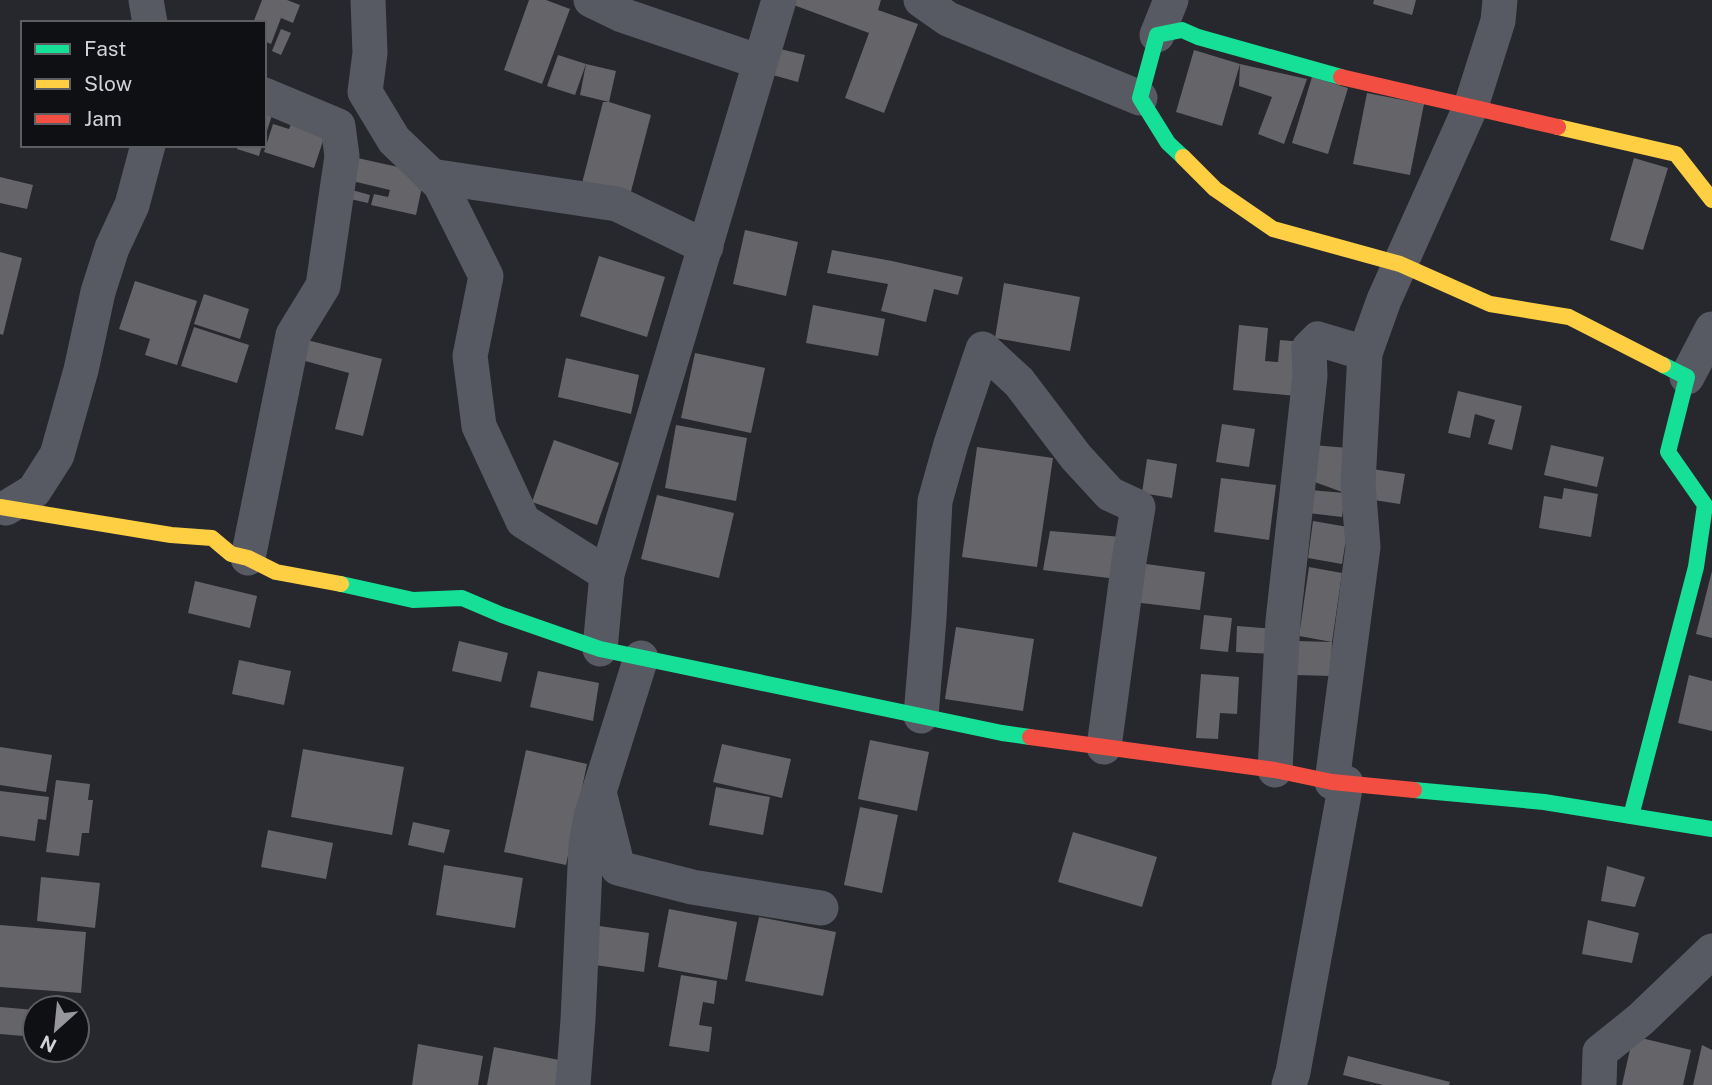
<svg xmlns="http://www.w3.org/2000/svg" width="1712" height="1085" viewBox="0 0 1712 1085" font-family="'Public Sans',sans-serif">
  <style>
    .building { fill: #646469 }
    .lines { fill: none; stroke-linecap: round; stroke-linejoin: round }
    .street { stroke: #585a63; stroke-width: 35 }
    .fast { stroke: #16e098; stroke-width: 16 }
    .slow { stroke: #ffcf43; stroke-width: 16 }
    .jam { stroke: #f24e42; stroke-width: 16 }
  </style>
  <rect width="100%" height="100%" fill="#27282d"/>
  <!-- building -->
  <g class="building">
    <polygon points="262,0 287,0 300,5 293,23 281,18 271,44 264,41 264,23 253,23"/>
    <polygon points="529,0 546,0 570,9 542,84 504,70"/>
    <polygon points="792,0 881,0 878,10 918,24 884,113 845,98 869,33 791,4"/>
    <polygon points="1374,0 1416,0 1412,15 1373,4"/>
    <polygon points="281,29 291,33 281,55 272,51"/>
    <polygon points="776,48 805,55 798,82 769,74"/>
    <polygon points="1194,50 1240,64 1222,126 1176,112"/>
    <polygon points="558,55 586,64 575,95 547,86"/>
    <polygon points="586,64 616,71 609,102 580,95"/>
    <polygon points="1240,64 1307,79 1284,144 1258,134 1272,97 1239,86"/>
    <polygon points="1312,77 1348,88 1328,154 1292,143"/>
    <polygon points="1367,93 1424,104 1410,175 1353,164"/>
    <polygon points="603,102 609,102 651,115 629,199 581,187"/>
    <polygon points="264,112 272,115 265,137 264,137"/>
    <polygon points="292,121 326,132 314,168 264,152 273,124 289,129"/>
    <polygon points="238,145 262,145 259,156 237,149"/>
    <polygon points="353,157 425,173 416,215 371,205 374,194 388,197 390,190 348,180"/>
    <polygon points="1634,158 1668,168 1643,250 1610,240"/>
    <polygon points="0,177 33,185 27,209 0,203"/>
    <polygon points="352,190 370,195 368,203 350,199"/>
    <polygon points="745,230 798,242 786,296 733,284"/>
    <polygon points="832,250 892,261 963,277 958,295 934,289 926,322 881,311 888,284 827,273"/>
    <polygon points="0,252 22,258 3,335 0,334"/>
    <polygon points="599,256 665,277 647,337 580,316"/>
    <polygon points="135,281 197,301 177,365 145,355 150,339 119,329"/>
    <polygon points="1004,283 1080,297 1070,351 995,338"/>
    <polygon points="204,294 249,309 240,339 194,324"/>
    <polygon points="813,305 885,319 878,356 806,343"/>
    <polygon points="1239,325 1268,328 1265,361 1278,362 1280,340 1302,342 1297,396 1233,390"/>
    <polygon points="194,327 249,345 237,383 181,366"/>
    <polygon points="303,339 382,359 363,436 335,429 349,373 298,359"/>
    <polygon points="695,353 765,368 751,433 681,418"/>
    <polygon points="566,358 639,375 631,414 558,397"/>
    <polygon points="1458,391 1522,406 1512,450 1488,444 1495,420 1475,414 1470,438 1448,433"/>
    <polygon points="1222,424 1255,429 1249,467 1216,462"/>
    <polygon points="676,425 747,438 736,501 665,488"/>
    <polygon points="554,440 619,463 597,525 532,502"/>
    <polygon points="1313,445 1348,448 1345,493 1309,480"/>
    <polygon points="1551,445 1604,457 1597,487 1544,475"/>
    <polygon points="977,447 1053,458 1037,567 962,557"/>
    <polygon points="1147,459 1177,464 1172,498 1142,493"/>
    <polygon points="1372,469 1405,474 1400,504 1367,499"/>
    <polygon points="1221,478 1276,485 1269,540 1214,532"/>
    <polygon points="1564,488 1598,494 1591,537 1539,528 1544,496 1562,499"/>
    <polygon points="1310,490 1345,493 1342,517 1308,513"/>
    <polygon points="657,495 734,513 719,578 641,559"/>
    <polygon points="1313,521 1348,527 1342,564 1308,558"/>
    <polygon points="1050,531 1122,537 1117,579 1043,570"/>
    <polygon points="1139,563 1205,572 1200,610 1133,602"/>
    <polygon points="1309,567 1342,573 1332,642 1299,636"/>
    <polygon points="1712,571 1712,638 1696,634"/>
    <polygon points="195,581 257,596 250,628 188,613"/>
    <polygon points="1204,615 1232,618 1228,652 1200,649"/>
    <polygon points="1237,626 1274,629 1272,654 1236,652"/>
    <polygon points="956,627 1034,639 1023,711 945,699"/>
    <polygon points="459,641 508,653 501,682 452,671"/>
    <polygon points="1297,641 1332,642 1331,676 1296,675"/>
    <polygon points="239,660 291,671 284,705 232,694"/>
    <polygon points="538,671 599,683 593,721 530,707"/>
    <polygon points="1201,674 1239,677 1237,714 1220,713 1218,739 1196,738"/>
    <polygon points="1689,675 1712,681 1712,731 1678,723"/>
    <polygon points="870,740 929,752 917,811 858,799"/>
    <polygon points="722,744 791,759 782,798 713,782"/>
    <polygon points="0,747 52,755 46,792 0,785"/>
    <polygon points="303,749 404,767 392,835 291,817"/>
    <polygon points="526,750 587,764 566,865 504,852"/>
    <polygon points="56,780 90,784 88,800 93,800 89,833 82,833 79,856 46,852"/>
    <polygon points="716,787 770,797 763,835 709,825"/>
    <polygon points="0,791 49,797 46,820 38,819 35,841 0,836"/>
    <polygon points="860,807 898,815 882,893 844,885"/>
    <polygon points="413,822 450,830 444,853 408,845"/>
    <polygon points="268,830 333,843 326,879 261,867"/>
    <polygon points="1073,832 1157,857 1142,907 1058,882"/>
    <polygon points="444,865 523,878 515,928 436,915"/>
    <polygon points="1607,866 1645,877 1635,907 1601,901"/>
    <polygon points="41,877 100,883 95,928 37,921"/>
    <polygon points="669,909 737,922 727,980 658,967"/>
    <polygon points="759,917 836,932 823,996 745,981"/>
    <polygon points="1588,920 1639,933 1632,963 1582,954"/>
    <polygon points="0,925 86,932 81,993 0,987"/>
    <polygon points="599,926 649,933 644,972 595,965"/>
    <polygon points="681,975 717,981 714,1004 703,1002 699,1025 712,1027 709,1052 669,1046"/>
    <polygon points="0,1007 35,1010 35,1037 0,1034"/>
    <polygon points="77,1014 82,1014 79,1050 77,1050"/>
    <polygon points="1633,1036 1691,1050 1683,1085 1622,1085"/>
    <polygon points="418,1044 483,1056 478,1085 412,1085"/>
    <polygon points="1702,1045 1712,1050 1712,1085 1693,1085"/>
    <polygon points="494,1047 564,1061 560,1085 487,1085"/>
    <polygon points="1348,1056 1450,1082 1449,1085 1383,1085 1343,1075"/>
  </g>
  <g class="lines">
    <!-- street -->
    <g class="street">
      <polyline points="146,0 150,23"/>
      <polyline points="368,0 370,53 365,92 394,140 440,184 486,276 470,356 479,426 523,521 607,574"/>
      <polyline points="591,0 622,15 760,62"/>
      <polyline points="921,0 948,19 1140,98"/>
      <polyline points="1157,35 1171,0"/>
      <polyline points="431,176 617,204 706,247"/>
      <polyline points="1687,377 1712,329"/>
      <polyline points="6,508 34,491 57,455 81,370 98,292 112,248 132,205 148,145"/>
      <polyline points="248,558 293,335 323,286 342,156 338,126 264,95"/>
      <polyline points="600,649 607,574 779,0"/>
      <polyline points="921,716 929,618 935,501 951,444 983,349 1019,382 1076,457 1110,494 1138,507 1129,561 1104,747"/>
      <polyline points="1275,770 1283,621 1310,376 1309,348 1318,339 1365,353"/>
      <polyline points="1332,782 1363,547 1358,483 1365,353 1384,300 1471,106 1498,21 1500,0"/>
      <polyline points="600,796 618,868 692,887 821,908"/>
      <polyline points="573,1085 578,1020 586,845 591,817 641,658"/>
      <polyline points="1289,1085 1293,1072 1346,783"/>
      <polyline points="1599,1085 1600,1052 1641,1019 1712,951"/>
    </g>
    <!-- fast -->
    <g class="fast">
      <polyline points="1183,157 1168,143 1140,98 1157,35 1182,30 1198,37 1341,77"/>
      <polyline points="341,584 413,600 462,598 502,615 600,649 1002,733 1030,737"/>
      <polyline points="1414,790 1544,802 1712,829"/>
      <polyline points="1631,816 1696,567 1705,505 1668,452 1687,377 1663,365"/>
    </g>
    <!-- slow -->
    <g class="slow">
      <polyline points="1558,127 1676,154 1712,200"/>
      <polyline points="1183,157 1215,189 1273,229 1400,264 1490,304 1569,317 1663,365"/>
      <polyline points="0,507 171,535 212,538 231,554 248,558 276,572 341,584"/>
    </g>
    <!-- jam -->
    <g class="jam">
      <polyline points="1341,77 1558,127"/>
      <polyline points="1030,737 1275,770 1332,782 1414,790"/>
    </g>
  </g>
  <!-- legend -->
  <rect x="21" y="21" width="245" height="126" fill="#0f1014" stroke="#5d5e62" stroke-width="2"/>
  <rect x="35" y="44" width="35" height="10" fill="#16e098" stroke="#5d5e62" stroke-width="2"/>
  <text x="84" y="56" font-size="21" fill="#d1d2d8">Fast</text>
  <rect x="35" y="79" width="35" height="10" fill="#ffcf43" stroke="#5d5e62" stroke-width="2"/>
  <text x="84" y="91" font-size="21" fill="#d1d2d8">Slow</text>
  <rect x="35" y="114" width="35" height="10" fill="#f24e42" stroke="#5d5e62" stroke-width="2"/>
  <text x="84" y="126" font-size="21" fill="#d1d2d8">Jam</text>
  <!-- north arrow -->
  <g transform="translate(56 1029) rotate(207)"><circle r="33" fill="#0f1014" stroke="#5d5e62" stroke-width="2"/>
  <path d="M0-5L12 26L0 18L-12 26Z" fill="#96969c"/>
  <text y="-10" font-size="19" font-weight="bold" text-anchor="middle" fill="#d1d2d8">N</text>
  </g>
</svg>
